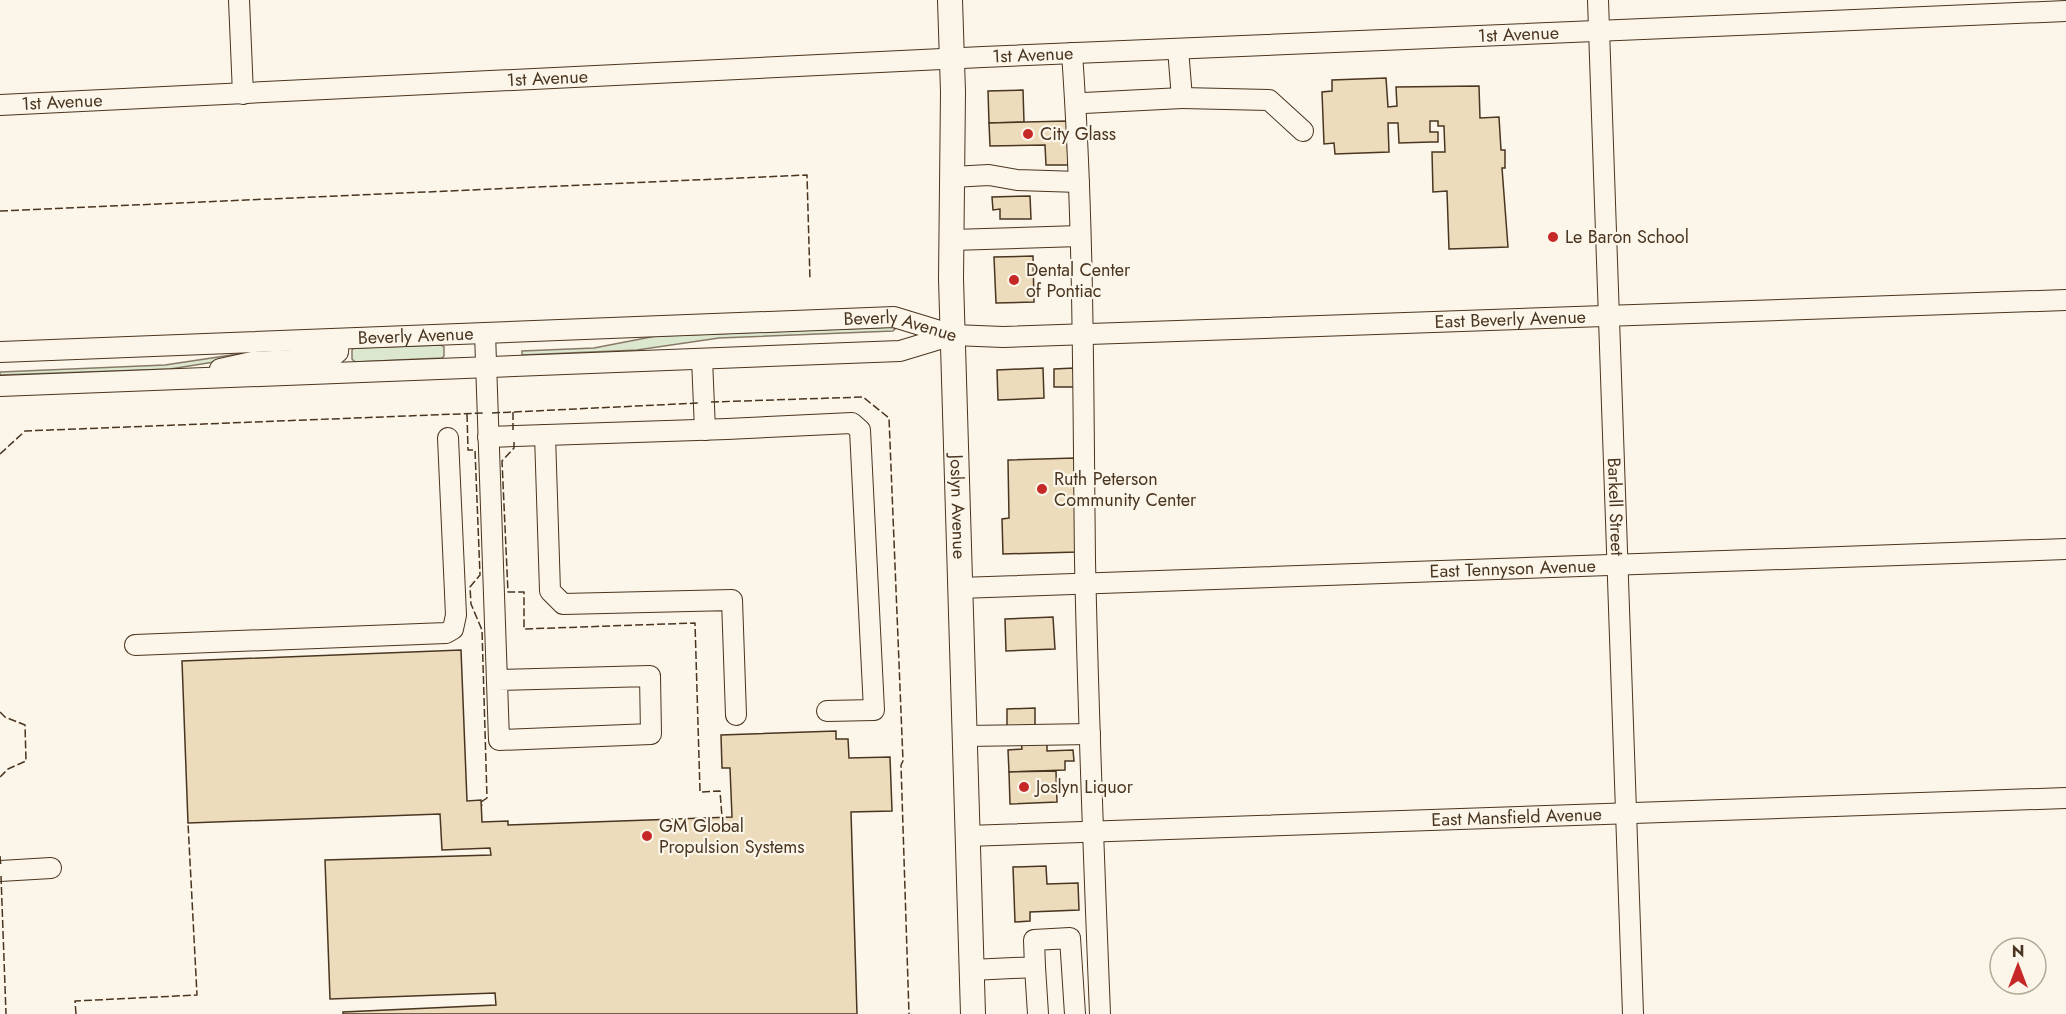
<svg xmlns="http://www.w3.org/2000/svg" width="2066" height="1014" viewBox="0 0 2066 1014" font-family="Jost,sans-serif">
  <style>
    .green { fill: #dce7d0; stroke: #887966; stroke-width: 1.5 }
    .building { fill: #ecdcbc; stroke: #4a3520; stroke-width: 1.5 }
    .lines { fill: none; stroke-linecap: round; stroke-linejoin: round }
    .minor-casing { stroke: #4a3520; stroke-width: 22 }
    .major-casing { stroke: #4a3520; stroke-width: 26 }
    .minor { stroke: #fbf6e9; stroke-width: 20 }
    .major { stroke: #fbf6e9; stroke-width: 24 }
    .fence { stroke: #4a3520; stroke-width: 1.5; stroke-dasharray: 8 3; stroke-linecap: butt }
    .poi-dot { fill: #c62828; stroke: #fbf6e9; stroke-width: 2 }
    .labels { text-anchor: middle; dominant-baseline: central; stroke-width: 4.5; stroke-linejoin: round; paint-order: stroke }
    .street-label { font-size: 18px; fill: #4a3520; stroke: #fbf6e9 }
    .poi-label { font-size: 18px; fill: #4a3520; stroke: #fbf6e9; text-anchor: start }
  </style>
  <rect width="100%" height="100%" fill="#fbf6e9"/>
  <!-- green -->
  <g class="green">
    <polygon points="893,327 895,329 893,331 719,338 637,350 522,355 522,351 594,348 656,336"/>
    <polygon points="441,345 444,347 444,356 442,358 355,362 352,359 352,350 354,348"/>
    <polygon points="252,352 246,357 170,369 0,375 0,372 165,365"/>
  </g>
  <!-- building -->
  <g class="building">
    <polygon points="1386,78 1388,107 1397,106 1396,87 1479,86 1480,118 1499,117 1501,150 1505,150 1505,168 1502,168 1508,247 1449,249 1447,191 1433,192 1432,152 1445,152 1444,126 1438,126 1438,121 1430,121 1430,132 1438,132 1438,142 1431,142 1399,143 1398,123 1388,123 1389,152 1335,154 1334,143 1324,144 1322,92 1332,91 1332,80"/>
    <polygon points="1023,90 1024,122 989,123 988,91"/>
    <polygon points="1067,121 1068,165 1046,165 1045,145 990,146 989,123"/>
    <polygon points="1030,196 1031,219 1000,219 1000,209 993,210 992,197"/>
    <polygon points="1033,256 1034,302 996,303 994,257"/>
    <polygon points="1043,368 1044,398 998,400 997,370"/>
    <polygon points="1074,368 1075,387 1054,387 1054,369"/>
    <polygon points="1075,458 1077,552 1003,554 1002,519 1009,518 1008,460"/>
    <polygon points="1053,617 1055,649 1006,651 1005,619"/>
    <polygon points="461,650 467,801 481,800 482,822 508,821 508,825 732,817 730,768 722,768 721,735 836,731 836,739 848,739 849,758 890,757 892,811 851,812 857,1014 343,1014 343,1012 496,1005 495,993 330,999 325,860 491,855 490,848 442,850 440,814 188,823 182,661"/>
    <polygon points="1035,708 1035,726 1007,728 1007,709"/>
    <polygon points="1047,740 1047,751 1073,750 1074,761 1065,761 1065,770 1009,772 1008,750 1022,749 1021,741"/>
    <polygon points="1056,771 1057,802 1010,804 1009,772"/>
    <polygon points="1046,866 1047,884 1078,883 1079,910 1030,912 1030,921 1015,922 1013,867"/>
  </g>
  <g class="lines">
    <!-- minor casing -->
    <g class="minor-casing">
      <g id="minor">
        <polyline points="239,0 243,94"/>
        <path id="s1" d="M1598,0L1633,1014"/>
        <polyline points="1178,49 1182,98 1269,100 1303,131"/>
        <path d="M1072,53C1084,222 1083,391 1085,560C1088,711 1094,863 1100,1014"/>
        <polyline points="1084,103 1182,98"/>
        <path id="s2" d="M0,105L983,57L2066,11"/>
        <polyline points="952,177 989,175 1017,180 1079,182"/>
        <polyline points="952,240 1080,236"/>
        <polyline points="485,333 499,740 651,734 650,676 497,680"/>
        <path id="s3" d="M0,352L894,317L953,335L1003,337L2066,300"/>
        <polyline points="702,359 705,430"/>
        <polyline points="220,369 252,362 331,358 338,352 339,339"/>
        <polyline points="0,386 900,351 953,335"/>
        <polyline points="545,435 550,591 563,604 732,600 736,715"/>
        <polyline points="488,437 727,429 852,423 860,430 874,710 827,711"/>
        <path id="s4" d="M959,588L2066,549"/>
        <polyline points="135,645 446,633 453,629 456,615 448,438"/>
        <polyline points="964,736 1090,734"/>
        <path id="s5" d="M967,836L2066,798"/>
        <polyline points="0,871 51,868"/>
        <polyline points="1035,967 1038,1014"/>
        <polyline points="971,970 1035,967 1034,940 1070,938 1075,1014"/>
      </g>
    </g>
    <!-- major casing -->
    <g class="major-casing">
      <g id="major">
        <path id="s6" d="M950,0L953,92L951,279L973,1014"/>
      </g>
    </g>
    <!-- minor -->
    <use href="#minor" class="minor"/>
    <!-- major -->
    <use href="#major" class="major"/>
    <!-- fence -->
    <g class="fence">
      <polyline points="0,211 807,175 810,280"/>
      <polyline points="711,402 863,397 889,418 903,761 901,765 909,1014"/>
      <polyline points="513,412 513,430"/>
      <polyline points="492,413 699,403"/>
      <polyline points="467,414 468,450 475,450 480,575 470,587 471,604 482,630 487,798 481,802 482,806"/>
      <polyline points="514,442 514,448 502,461 508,592 524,592 524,629 695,623 700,792 720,791 722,817"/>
      <polyline points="0,454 25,431 483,413"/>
      <polyline points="0,712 5,717 25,725 26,761 8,769 0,777"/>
      <polyline points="0,856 1,867"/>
      <polyline points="1,876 6,1014"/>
      <polyline points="76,1014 75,1001 197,995 188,823"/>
    </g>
  </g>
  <!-- markers -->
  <g class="poi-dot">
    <circle cx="1028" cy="134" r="6"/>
    <circle cx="1553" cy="237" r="6"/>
    <circle cx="1014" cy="280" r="6"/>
    <circle cx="1042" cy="489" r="6"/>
    <circle cx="1024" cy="787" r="6"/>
    <circle cx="647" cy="836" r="6"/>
  </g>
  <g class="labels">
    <!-- street labels -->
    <g class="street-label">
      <text stroke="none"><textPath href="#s2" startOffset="1520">1st Avenue</textPath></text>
      <text stroke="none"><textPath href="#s2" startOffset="1034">1st Avenue</textPath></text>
      <text stroke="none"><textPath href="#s2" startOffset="548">1st Avenue</textPath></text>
      <text stroke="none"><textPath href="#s2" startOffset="62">1st Avenue</textPath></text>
      <text stroke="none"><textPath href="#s3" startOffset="1514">East Beverly Avenue</textPath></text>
      <text stroke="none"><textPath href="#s3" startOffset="902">Beverly Avenue</textPath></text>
      <text stroke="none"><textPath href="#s3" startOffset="416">Beverly Avenue</textPath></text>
      <text stroke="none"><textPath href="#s6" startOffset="507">Joslyn Avenue</textPath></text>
      <text stroke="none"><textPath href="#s1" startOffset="507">Barkell Street</textPath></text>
      <text stroke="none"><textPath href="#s4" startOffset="554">East Tennyson Avenue</textPath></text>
      <text stroke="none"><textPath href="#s5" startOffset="550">East Mansfield Avenue</textPath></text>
    </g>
    <!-- poi labels -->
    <g class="poi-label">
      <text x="1040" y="134">City Glass</text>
      <text x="1565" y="237">Le Baron School</text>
      <text x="1026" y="270">Dental Center<tspan x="1026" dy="21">of Pontiac</tspan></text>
      <text x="1054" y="479">Ruth Peterson<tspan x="1054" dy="21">Community Center</tspan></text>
      <text x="1036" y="787">Joslyn Liquor</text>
      <text x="659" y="826">GM Global<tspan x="659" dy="21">Propulsion Systems</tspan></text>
    </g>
  </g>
  <!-- north arrow -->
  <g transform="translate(2018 966)"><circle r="28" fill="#fbf6e9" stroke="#b4a999" stroke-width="1.5"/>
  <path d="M0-4.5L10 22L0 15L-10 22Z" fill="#c62828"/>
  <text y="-9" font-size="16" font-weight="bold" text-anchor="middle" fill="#4a3520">N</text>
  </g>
</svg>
